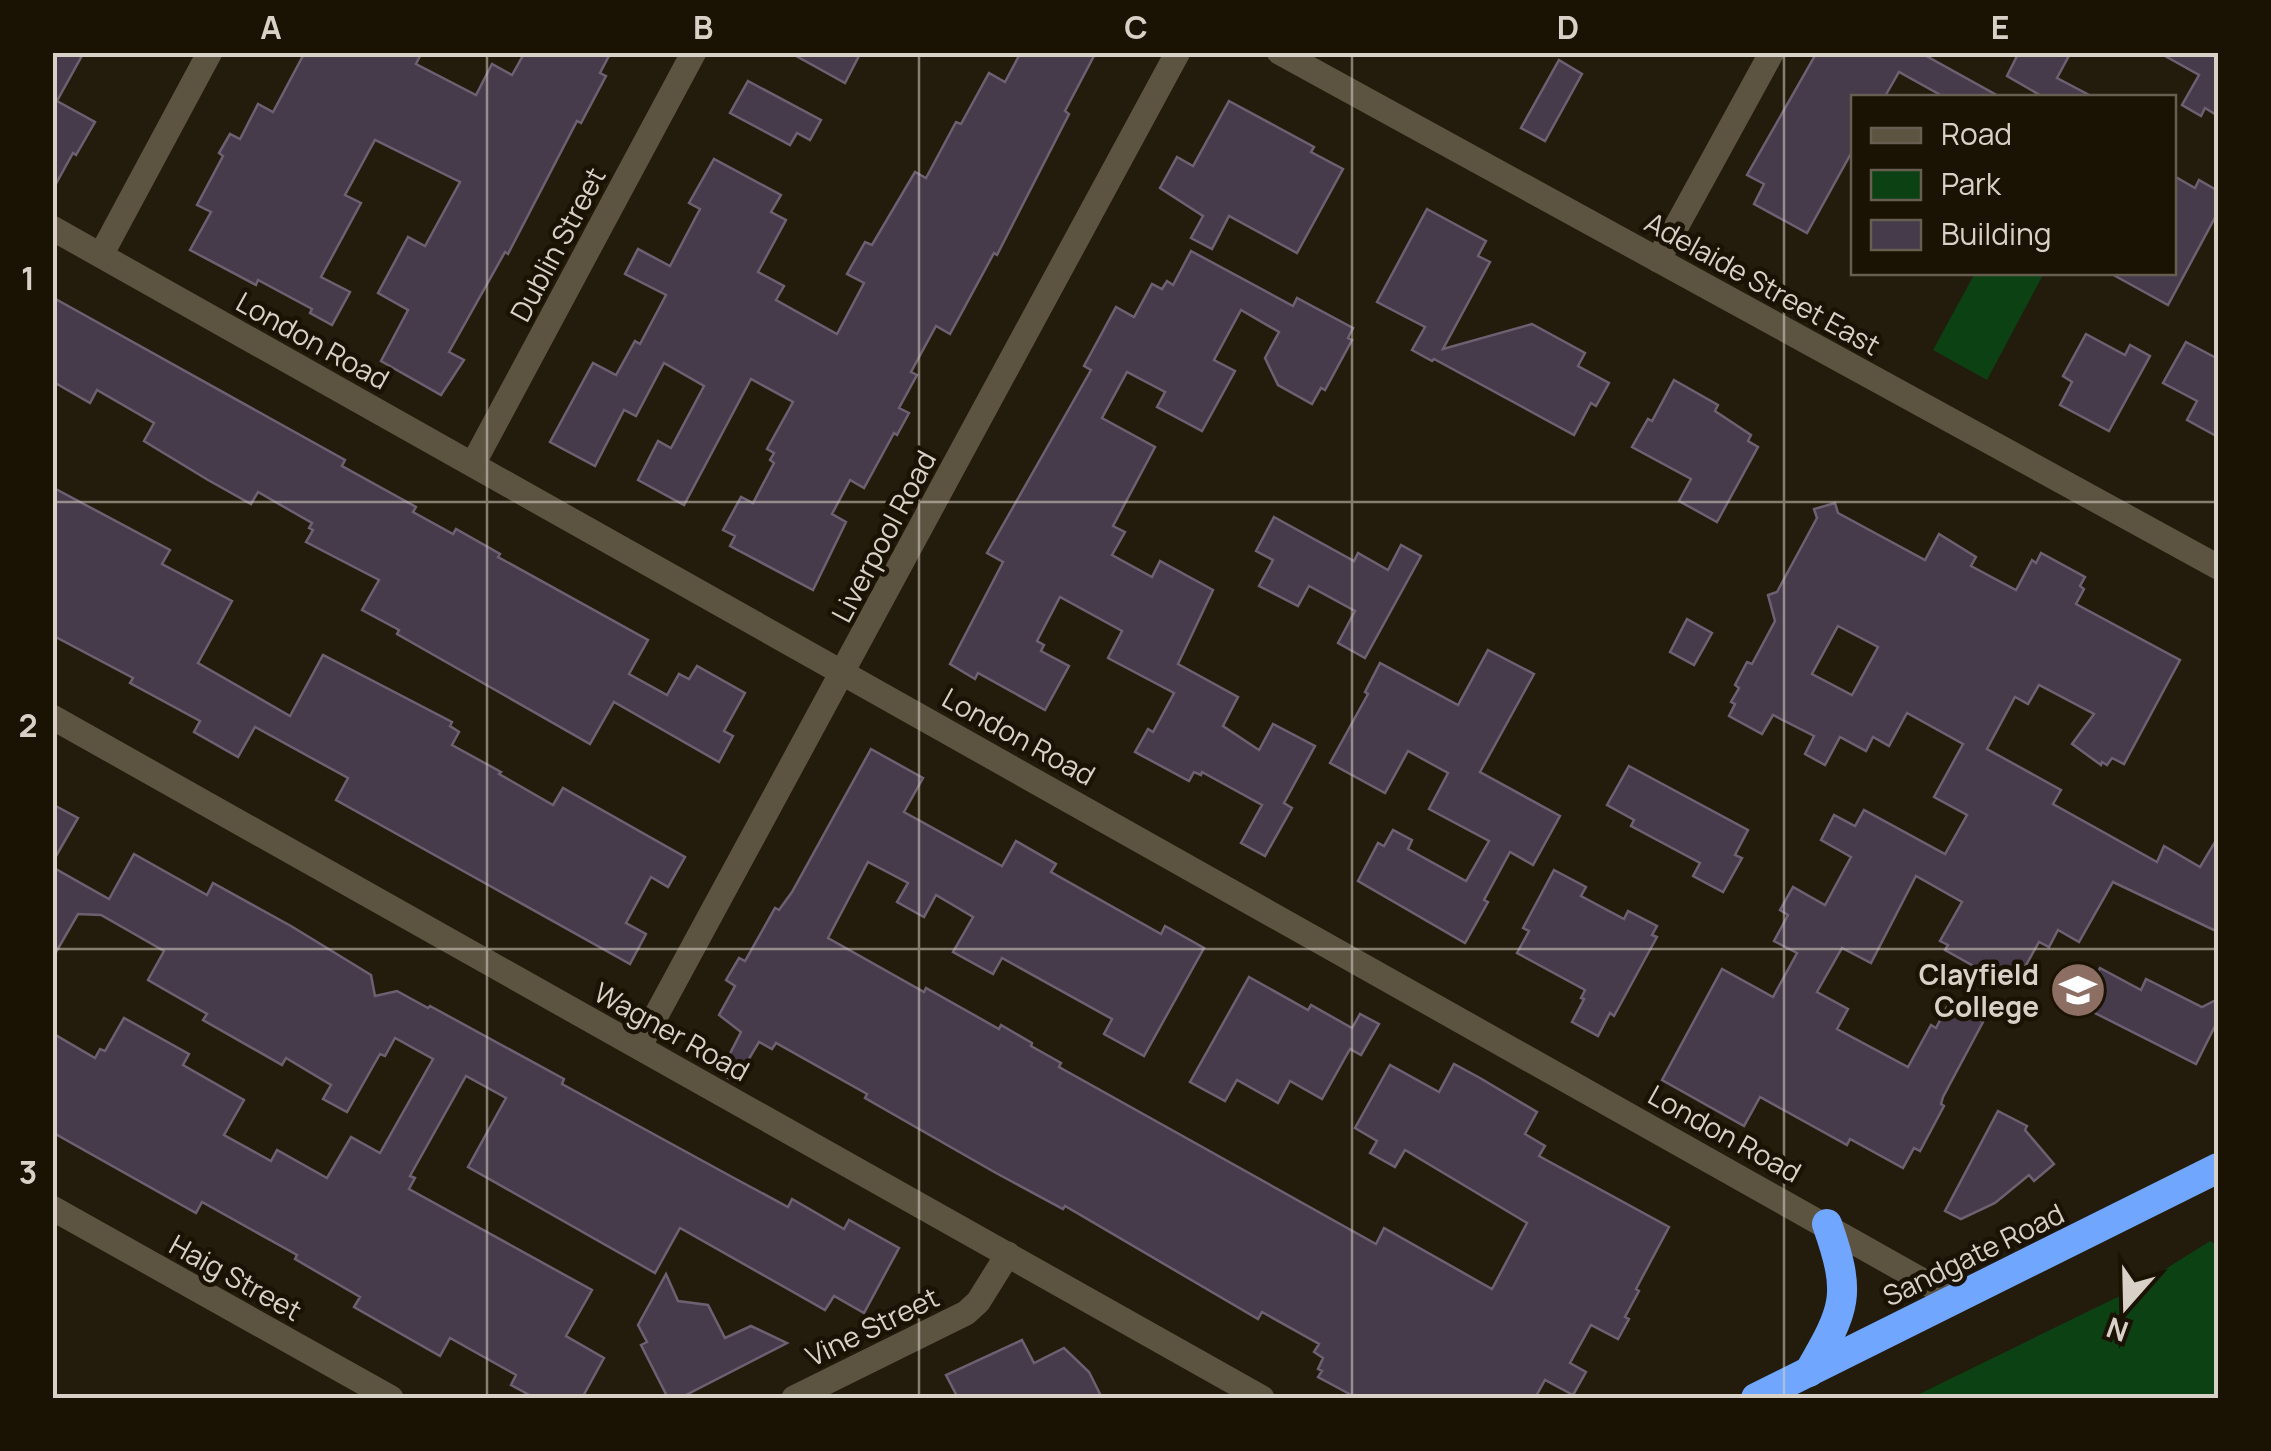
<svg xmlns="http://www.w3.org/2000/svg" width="2271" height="1451" viewBox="0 0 2271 1451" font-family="Manrope,sans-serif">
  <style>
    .green { fill: #0c4114 }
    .building { fill: #463b4b; stroke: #6c6071; stroke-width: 2.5; fill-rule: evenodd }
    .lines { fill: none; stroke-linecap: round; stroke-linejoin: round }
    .minor { stroke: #5d5341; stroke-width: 25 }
    .highway { stroke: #70a6fe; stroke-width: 30 }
    .grid { fill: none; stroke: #d7d1c7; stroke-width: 2.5; stroke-opacity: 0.55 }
    .labels { text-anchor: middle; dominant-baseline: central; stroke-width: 9; stroke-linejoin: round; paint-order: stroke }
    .street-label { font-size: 28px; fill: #d7d1c7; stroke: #1a1203 }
    .poi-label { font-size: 28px; font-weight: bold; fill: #d7d1c7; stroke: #1a1203; text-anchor: end }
    .neatline { fill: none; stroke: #d7d1c7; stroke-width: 4 }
    .grid-label { font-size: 32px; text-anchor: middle; font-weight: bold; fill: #d7d1c7 }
  </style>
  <rect width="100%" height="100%" fill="#231b0b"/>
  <!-- green -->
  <g class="green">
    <polygon points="1975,273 2044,273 1987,380 1933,350"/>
    <polygon points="2210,1241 2218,1246 2218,1398 1911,1398 2132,1290"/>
  </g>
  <!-- building -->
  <g class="building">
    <polygon points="52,52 84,52 57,101 95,122 76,155 73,153 52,191"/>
    <polygon points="305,52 422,52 416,64 476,95 492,64 512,75 525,52 611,52 600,73 606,76 581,123 577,121 508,254 505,252 449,352 464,360 441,395 381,361 408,310 378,293 408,237 425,246 460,182 375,140 345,195 361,203 321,277 350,292 332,325 310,313 312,309 258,280 256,285 190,250 211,212 197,205 223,156 219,153 230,134 240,139 258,104 273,112"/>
    <polygon points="789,52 861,52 845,83"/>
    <polygon points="1021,52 1096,52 1065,111 1069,114 997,255 994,253 950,334 936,326 911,372 917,375 899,408 909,413 897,435 894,433 864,488 850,480 832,514 846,522 813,590 730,546 735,536 723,530 741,497 753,503 774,463 770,460 774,453 767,449 793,402 751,379 684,505 638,480 658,441 671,448 704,386 664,363 636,416 624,410 595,466 550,442 593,363 616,375 635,341 640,344 666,295 625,274 638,249 670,266 700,209 689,203 714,159 781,195 771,212 786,220 758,272 784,286 776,300 837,334 864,283 847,274 865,242 872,245 915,172 926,178 956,122 961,124 989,73 1005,82"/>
    <polygon points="1817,52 1919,52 2002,98 1946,98 1899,72 1884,98 1854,98 1854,148 1807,233 1754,204 1764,184 1747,175"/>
    <polygon points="2019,52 2071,52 2057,78 2095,98 2045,98 2007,76"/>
    <polygon points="2158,52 2218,52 2218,116 2205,108 2201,116 2182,105 2199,75"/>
    <polygon points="1559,60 1582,74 1545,141 1521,128"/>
    <polygon points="748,81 821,120 810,140 797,133 790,145 730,113"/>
    <polygon points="1229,101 1314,147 1311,152 1343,169 1297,253 1229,216 1212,249 1191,238 1203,216 1160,188 1177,157 1193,166"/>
    <polygon points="2174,176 2195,188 2199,180 2218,191 2218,212 2168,305 2108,272 2174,272"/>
    <polygon points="1427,209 1486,241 1478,256 1490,262 1443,349 1532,324 1585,353 1578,366 1609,383 1596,406 1591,403 1574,435 1434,359 1432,361 1412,350 1425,327 1377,302"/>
    <polygon points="1191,251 1293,306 1297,298 1353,328 1348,338 1352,340 1325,390 1321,388 1312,404 1278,385 1265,358 1279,332 1241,310 1214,360 1235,371 1202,431 1157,407 1165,392 1127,372 1102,418 1155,447 1113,526 1125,532 1112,555 1152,577 1160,561 1213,590 1178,664 1238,697 1223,726 1259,750 1273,724 1315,746 1284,803 1292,808 1265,856 1241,843 1262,805 1202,772 1201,775 1194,772 1189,781 1135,752 1148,729 1153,732 1174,693 1108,658 1122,631 1060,597 1037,641 1044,645 1041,651 1069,666 1045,710 978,673 975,679 950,664 1003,562 987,553 1091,370 1084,366 1116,307 1134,317 1152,284 1162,289 1167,281 1173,285"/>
    <polygon points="52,297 345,460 342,466 416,507 413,512 453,534 456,529 500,554 498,557 648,640 629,674 667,695 679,674 689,679 697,666 745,693 724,731 733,736 719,762 614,702 590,744 397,634 399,630 362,610 379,580 306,542 313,530 309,528 312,523 258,492 251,504 208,480 144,441 154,423 97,390 90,403 52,381"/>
    <polygon points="2086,334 2125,355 2130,345 2150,356 2109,431 2060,405 2072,382 2063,376"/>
    <polygon points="2186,342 2218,359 2218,437 2187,420 2197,401 2163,383"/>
    <polygon points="1674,380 1718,405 1715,411 1751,435 1748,441 1758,447 1717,522 1679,501 1691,479 1632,447 1648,419 1652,421"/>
    <polygon points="52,487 170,550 162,564 232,601 198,663 290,716 323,655 452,722 450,726 459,732 452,745 501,772 499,774 553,805 563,788 685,857 668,887 651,877 626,923 646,934 630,964 336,800 348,778 255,727 238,757 194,732 200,721 130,683 133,678 52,635"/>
    <path d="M1835,503L1838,513L1925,560L1939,534L1976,557L1971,566L2016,590L2032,560L2036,563L2041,553L2085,577L2080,586L2084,589L2076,604L2180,660L2124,764L2112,758L2107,765L2102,762L2101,765L2072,744L2094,714L2039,685L2028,704L2015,697L1987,749L2061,790L2053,804L2157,862L2164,846L2200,867L2218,837V932L2113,882L2079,942L2058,930L2049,947L2039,942L2016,983L2007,978L2004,983L1945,950L1948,945L1940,941L1962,902L1916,876L1871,963L1842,948L1817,992L1848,1009L1837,1029L1908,1067L1931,1025L1936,1028L1949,1003L1983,1022L1943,1097L1941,1104L1944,1106L1920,1151L1914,1148L1903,1168L1850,1139L1847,1145L1760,1097L1744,1126L1662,1080L1722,969L1773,997L1797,953L1774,941L1788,915L1780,910L1793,887L1825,905L1851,857L1821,840L1834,815L1855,826L1864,810L1945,854L1967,815L1934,797L1963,744L1907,713L1889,746L1873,737L1866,751L1840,737L1825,765L1805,754L1814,736L1773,715L1762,734L1729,716L1735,704L1731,702L1739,688L1735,685L1747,662L1752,664L1775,621L1768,595L1777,592L1817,518L1814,509ZM1838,626L1878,647L1852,695L1812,674Z"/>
    <polygon points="1274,517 1354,561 1358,553 1388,570 1401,545 1421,556 1365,658 1338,643 1355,611 1309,586 1298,606 1259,586 1273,560 1256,551"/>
    <polygon points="1687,619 1712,633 1694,665 1670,652"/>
    <polygon points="1488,650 1534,674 1480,772 1560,816 1533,865 1510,852 1484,900 1488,902 1465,943 1358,881 1378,843 1384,846 1393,830 1412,840 1408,849 1466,881 1489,841 1429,809 1448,773 1408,751 1385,793 1330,763 1368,694 1365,692 1380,663 1458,705"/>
    <polygon points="871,749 923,778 904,812 1002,866 1016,841 1056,864 1051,872 1161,934 1165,926 1204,948 1144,1056 1104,1034 1112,1019 1002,958 993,974 953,952 973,917 936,895 924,917 897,902 908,883 868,862 828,938 924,992 926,988 999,1029 1001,1025 1032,1043 1031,1046 1061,1063 1059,1067 1376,1244 1384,1228 1492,1289 1527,1223 1405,1150 1395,1167 1370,1153 1377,1141 1355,1128 1390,1065 1439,1092 1454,1064 1480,1078 1537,1112 1525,1134 1545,1146 1539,1156 1669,1227 1636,1289 1639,1291 1625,1317 1629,1319 1618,1339 1591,1325 1570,1363 1586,1372 1573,1395 1545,1380 1535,1398 1357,1398 1318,1377 1322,1371 1318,1369 1323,1358 1314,1352 1319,1344 1262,1312 1258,1319 1065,1206 1063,1209 996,1173 865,1098 867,1094 776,1043 772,1049 759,1042 735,1082 720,1073 741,1032 719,1015 735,986 726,980 739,958 745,961 775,908 779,910 792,892"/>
    <polygon points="1629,766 1748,830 1735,855 1742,858 1723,892 1693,876 1700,863 1631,826 1634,820 1607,805"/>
    <polygon points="52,804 78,818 52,863"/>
    <polygon points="134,854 207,895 213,883 291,926 371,975 375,996 397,991 428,1008 430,1006 564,1079 562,1084 734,1178 788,1207 792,1199 844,1229 849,1220 899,1248 864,1313 834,1296 825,1310 680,1228 655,1273 468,1167 506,1098 466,1076 410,1176 415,1178 409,1189 592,1290 566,1336 604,1358 582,1398 535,1398 511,1385 516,1375 450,1338 440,1356 354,1307 360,1297 295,1259 297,1255 202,1202 196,1213 52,1132 52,1033 95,1058 100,1049 105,1051 124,1018 189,1054 183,1065 244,1100 224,1135 271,1161 277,1150 327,1178 351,1137 380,1153 433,1059 395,1038 385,1056 380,1054 347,1112 323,1099 331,1085 286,1058 282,1065 203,1020 207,1014 148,980 164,951 101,915 78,914 52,959 52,867 109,899"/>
    <polygon points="1554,870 1586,887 1581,896 1624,919 1628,911 1657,926 1652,935 1657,937 1614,1016 1610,1013 1598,1036 1572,1022 1584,999 1581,998 1585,990 1517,953 1529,931 1523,928"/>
    <polygon points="2100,968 2141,990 2146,979 2202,1007 2218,999 2218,1020 2196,1064 2081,1006"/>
    <polygon points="1249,977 1308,1010 1311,1005 1352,1028 1360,1014 1379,1024 1361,1055 1350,1049 1322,1099 1290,1081 1278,1103 1237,1080 1225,1101 1190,1082"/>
    <polygon points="1998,1111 2027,1126 2025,1130 2054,1164 2034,1181 2029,1175 1995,1203 1961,1219 1945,1211"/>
    <polygon points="666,1274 678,1301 708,1305 725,1338 751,1326 787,1343 680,1398 668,1398 641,1345 647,1342 638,1325"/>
    <polygon points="1022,1340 1034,1363 1064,1348 1089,1372 1102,1398 958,1398 946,1375"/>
  </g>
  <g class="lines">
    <!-- minor -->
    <g class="minor">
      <polyline points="1279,52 2218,567"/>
      <polyline points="52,228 1955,1299"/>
      <polyline points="101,255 210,52"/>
      <polyline points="1658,260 1772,52"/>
      <polyline points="473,464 694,52"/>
      <polyline points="52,717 1262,1398"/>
      <polyline points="639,1047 1178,52"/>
      <polyline points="52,1208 391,1398"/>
      <polyline points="794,1398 966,1313 978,1302 1008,1254"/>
    </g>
    <!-- highway -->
    <g class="highway">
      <path d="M1809,1372C1846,1308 1852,1295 1827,1224"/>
      <polyline points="1756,1398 2218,1168"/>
    </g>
  </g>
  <!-- grid -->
  <path class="grid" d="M487,52V1398M919,52V1398M1352,52V1398M1784,52V1398M52,502H2218M52,949H2218"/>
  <!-- icons -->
  <defs>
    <g id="school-disc" transform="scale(2.875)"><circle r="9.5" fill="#8d6e63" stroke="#1a1203"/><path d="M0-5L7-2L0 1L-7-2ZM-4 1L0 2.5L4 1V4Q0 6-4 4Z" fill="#fff"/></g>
  </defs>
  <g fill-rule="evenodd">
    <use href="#school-disc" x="2078" y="990"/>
  </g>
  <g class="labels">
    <!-- street labels -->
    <g class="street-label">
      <text transform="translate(557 244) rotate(-62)">Dublin Street</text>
      <text transform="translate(1763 283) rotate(29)">Adelaide Street East</text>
      <text transform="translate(313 340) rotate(29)">London Road</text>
      <text transform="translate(883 536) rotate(-62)">Liverpool Road</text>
      <text transform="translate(1019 736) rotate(29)">London Road</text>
      <text transform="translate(672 1031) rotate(29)">Wagner Road</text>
      <text transform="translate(1725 1133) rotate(29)">London Road</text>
      <text transform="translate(1973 1254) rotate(-26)">Sandgate Road</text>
      <text transform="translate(236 1277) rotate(29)">Haig Street</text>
      <text transform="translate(872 1326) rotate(-26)">Vine Street</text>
    </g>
    <!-- poi labels -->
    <g class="poi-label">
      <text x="2039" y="974">Clayfield<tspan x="2039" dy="32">College</tspan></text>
    </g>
  </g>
  <!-- border -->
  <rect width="2271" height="1451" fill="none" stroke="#1a1203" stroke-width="110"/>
  <!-- legend -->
  <rect x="1851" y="95" width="325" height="180" fill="#1a1203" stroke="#665e51" stroke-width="2.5"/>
  <rect x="1871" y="128" width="50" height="15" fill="#5d5341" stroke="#665e51" stroke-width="2.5"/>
  <text x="1941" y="145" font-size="30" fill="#d7d1c7">Road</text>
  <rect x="1871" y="170" width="50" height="30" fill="#0c4114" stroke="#665e51" stroke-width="2.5"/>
  <text x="1941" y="195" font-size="30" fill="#d7d1c7">Park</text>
  <rect x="1871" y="220" width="50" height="30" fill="#463b4b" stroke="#665e51" stroke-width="2.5"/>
  <text x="1941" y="245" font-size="30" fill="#d7d1c7">Building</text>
  <!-- north arrow -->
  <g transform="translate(2126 1306) rotate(200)" stroke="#1a1203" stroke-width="8" paint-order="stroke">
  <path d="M0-8L18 38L0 25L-18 38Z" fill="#d7d1c7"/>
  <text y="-15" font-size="28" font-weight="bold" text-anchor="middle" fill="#d7d1c7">N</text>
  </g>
  <rect x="55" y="55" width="2161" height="1341" class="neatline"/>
  <g class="grid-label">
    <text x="271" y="39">A</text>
    <text x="703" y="39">B</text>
    <text x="1136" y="39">C</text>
    <text x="1568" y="39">D</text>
    <text x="2000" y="39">E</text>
    <text x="28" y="290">1</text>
    <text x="28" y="737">2</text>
    <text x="28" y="1184">3</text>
  </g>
</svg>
